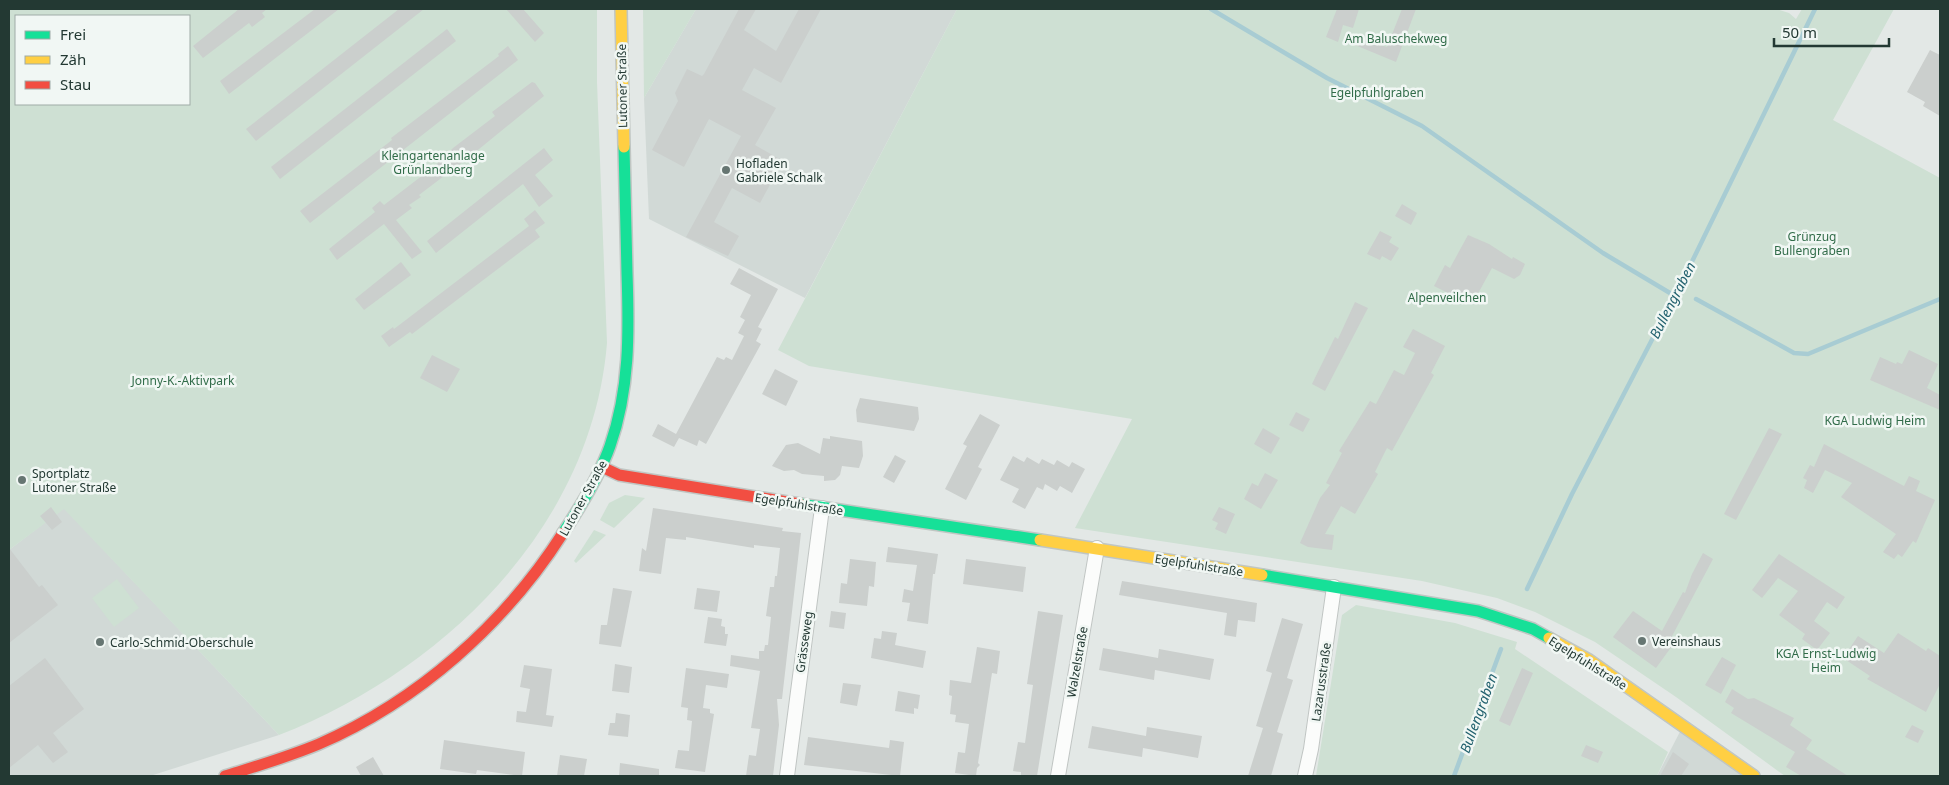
<svg xmlns="http://www.w3.org/2000/svg" width="1949" height="785" viewBox="0 0 1949 785" font-family="'Noto Sans',sans-serif">
  <style>
    .built { fill: #d1d9d6 }
    .green { fill: #cee0d3; fill-rule: evenodd }
    .lines { fill: none; stroke-linecap: round; stroke-linejoin: round }
    .stream { stroke: #a8ccd3; stroke-width: 4.5 }
    .building { fill: #cbcfcd }
    .street-casing { stroke: #c0c5c3; stroke-width: 16 }
    .fast-casing { stroke: #c0c6c3; stroke-width: 14 }
    .slow-casing { stroke: #c0c6c3; stroke-width: 14 }
    .jam-casing { stroke: #c0c6c3; stroke-width: 14 }
    .street { stroke: #fbfcfb; stroke-width: 14 }
    .fast { stroke: #16e098; stroke-width: 11 }
    .slow { stroke: #ffcf43; stroke-width: 11 }
    .jam { stroke: #f24e42; stroke-width: 11 }
    .poi-dot { fill: #667672; stroke: #f1f7f4; stroke-width: 2 }
    .labels { text-anchor: middle; dominant-baseline: central; stroke-width: 5; stroke-linejoin: round; paint-order: stroke }
    .park-label { font-size: 12px; fill: #316c49; stroke: #f1f7f4 }
    .street-label { font-size: 12px; fill: #233933; stroke: #f1f7f4 }
    .poi-label { font-size: 12px; fill: #233933; stroke: #f1f7f4; text-anchor: start }
    .water-label { font-size: 14px; font-style: italic; fill: #23626f; stroke: #f1f7f4 }
  </style>
  <rect width="100%" height="100%" fill="#e3e8e6"/>
  <!-- built -->
  <g class="built">
    <polygon points="696,9 957,9 805,298 649,219 644,98"/>
    <polygon points="64,508 279,735 150,776 9,776 9,550"/>
    <polygon points="1683,726 1754,776 1657,776"/>
  </g>
  <!-- green -->
  <g class="green">
    <path d="M9,9H597V82L607,343C592,527 444,670 279,735L64,509L9,550ZM16,16H189V104H16Z"/>
    <polygon points="643,9 696,9 644,98"/>
    <polygon points="957,9 1776,9 1789,13 1796,19 1802,9 1894,9 1833,120 1940,178 1940,776 1785,776 1676,697 1595,642 1535,612 1497,598 1422,581 1075,528 1132,419 809,366 778,350"/>
    <polygon points="625,495 645,498 614,528 600,520 609,503"/>
    <polygon points="594,530 606,535 576,563 574,561"/>
    <polygon points="117,579 139,608 114,627 92,598"/>
    <polygon points="1356,605 1455,623 1517,642 1515,649 1668,752 1657,776 1316,776 1342,615"/>
  </g>
  <g class="lines">
    <!-- stream -->
    <g class="stream">
      <polyline points="1211,9 1327,78 1422,126 1603,253 1675,296"/>
      <polyline points="1696,299 1794,353 1808,354 1940,299"/>
      <polyline points="1527,589 1572,494 1685,276 1815,9"/>
      <polyline points="1454,776 1501,649"/>
    </g>
  </g>
  <!-- building -->
  <g class="building">
    <polygon points="239,9 267,9 262,13 265,17 252,27 249,23 203,58 193,46"/>
    <polygon points="315,9 339,9 229,94 220,81"/>
    <polygon points="399,9 424,9 256,141 246,129"/>
    <polygon points="506,9 523,9 544,33 535,42"/>
    <polygon points="739,9 756,9 744,30 776,51 799,9 821,9 781,83 754,68 742,90 776,108 755,145 783,161 760,203 732,188 714,222 739,236 728,256 686,237 741,136 709,119 684,167 652,150 678,101 675,93 687,69 702,76 704,74"/>
    <polygon points="1337,9 1359,9 1353,28 1343,25 1338,42 1326,37"/>
    <polygon points="1402,9 1416,9 1396,62 1355,45 1358,38 1387,47"/>
    <polygon points="447,29 456,41 280,179 271,167"/>
    <polygon points="508,46 518,60 310,223 300,211 392,140 391,138 499,56 498,54"/>
    <polygon points="1930,50 1940,55 1940,116 1923,106 1925,102 1907,92"/>
    <polygon points="532,82 535,83 544,96 473,154 419,195 421,197 409,205 412,208 396,220 422,252 412,259 384,224 337,260 329,249 375,212 372,208 380,201 384,205 436,165 453,148 495,116 492,112"/>
    <polygon points="544,148 553,160 535,175 553,196 539,207 523,184 436,253 427,241"/>
    <polygon points="1402,204 1417,213 1411,225 1395,216"/>
    <polygon points="535,210 545,223 535,230 540,237 412,334 410,332 389,347 381,336 393,327 394,329 529,226 524,219"/>
    <polygon points="1380,231 1392,237 1389,242 1399,248 1391,261 1382,256 1380,260 1367,254"/>
    <polygon points="1468,235 1489,244 1512,259 1513,257 1525,264 1520,275 1514,279 1492,268 1475,299 1471,298 1468,303 1434,286 1445,265 1450,268"/>
    <polygon points="401,262 411,275 364,310 355,299"/>
    <polygon points="739,268 778,289 758,327 762,329 756,341 761,344 706,444 699,440 697,446 679,438 674,447 652,436 658,424 676,434 717,357 724,360 726,357 732,360 744,336 738,333 745,320 740,317 751,295 730,284"/>
    <polygon points="1355,302 1368,308 1325,391 1312,384 1335,337 1338,339"/>
    <polygon points="1413,329 1445,346 1431,373 1434,375 1392,451 1387,448 1375,472 1378,474 1355,514 1341,506 1325,534 1334,535 1332,550 1308,547 1300,543 1320,498 1330,485 1326,483 1342,453 1339,451 1370,401 1376,404 1394,370 1404,375 1415,353 1403,347"/>
    <polygon points="1909,350 1938,364 1927,388 1940,395 1940,410 1870,380 1880,357 1896,364 1897,362 1902,364"/>
    <polygon points="432,355 460,369 447,392 420,378"/>
    <polygon points="775,369 798,381 786,406 762,394"/>
    <polygon points="860,398 918,407 919,419 914,431 857,422 856,410"/>
    <polygon points="1296,412 1310,419 1303,432 1289,425"/>
    <polygon points="980,414 1000,425 978,467 982,469 966,500 945,489 967,446 963,444"/>
    <polygon points="1263,428 1280,438 1271,454 1254,444"/>
    <polygon points="1769,428 1782,434 1736,520 1724,514"/>
    <polygon points="830,436 862,441 863,456 859,468 842,466 840,475 835,480 824,481 824,476 802,474 794,470 784,471 772,466 786,445 798,443 820,454 823,438 830,439"/>
    <polygon points="1824,444 1904,486 1909,476 1920,481 1916,491 1935,500 1916,543 1913,541 1902,557 1898,554 1894,559 1883,552 1896,534 1841,497 1852,483 1825,470 1813,493 1804,488 1807,480 1803,478 1810,465 1814,467"/>
    <polygon points="895,455 906,461 894,483 883,477"/>
    <polygon points="1013,456 1024,462 1027,457 1039,464 1042,459 1054,465 1057,460 1069,467 1072,462 1085,469 1072,493 1060,486 1057,491 1045,484 1043,490 1037,487 1025,509 1012,502 1019,489 1000,480"/>
    <polygon points="1265,473 1278,480 1261,509 1244,499 1252,483 1258,486"/>
    <polygon points="51,507 62,522 52,530 40,516"/>
    <polygon points="1219,507 1235,514 1226,534 1215,529 1218,523 1212,520"/>
    <polygon points="653,508 783,528 782,531 801,533 782,699 777,699 779,725 773,776 746,776 749,755 756,756 760,729 751,728 760,671 730,666 731,655 759,659 759,651 764,651 765,645 768,645 771,617 766,616 770,587 774,587 775,576 777,576 780,548 754,545 754,548 686,537 686,540 666,538 661,574 639,571 642,548 646,551"/>
    <polygon points="888,547 938,554 935,574 933,574 928,624 907,621 910,603 902,602 904,589 913,591 917,565 886,562"/>
    <polygon points="9,548 39,587 42,585 58,605 9,643"/>
    <polygon points="1703,553 1713,559 1671,638 1674,641 1672,646 1656,668 1613,637 1633,611 1662,631 1683,592 1685,593 1692,574"/>
    <polygon points="1779,554 1845,597 1837,609 1827,602 1814,621 1830,633 1817,650 1802,639 1805,634 1779,615 1798,591 1778,578 1762,598 1752,590"/>
    <polygon points="850,559 876,562 874,587 869,586 867,606 839,603 841,583 847,584"/>
    <polygon points="966,559 1026,567 1023,592 963,584"/>
    <polygon points="1122,581 1257,603 1255,622 1238,620 1236,637 1224,635 1227,613 1119,595"/>
    <polygon points="613,588 632,591 621,647 599,644 601,625 607,625"/>
    <polygon points="697,588 720,591 717,612 694,609"/>
    <polygon points="831,611 846,613 844,629 829,627"/>
    <polygon points="1038,611 1063,615 1037,776 1021,776 1021,772 1013,771 1018,742 1025,743 1033,685 1027,684"/>
    <polygon points="708,617 722,619 721,626 725,627 725,634 728,634 726,646 704,643"/>
    <polygon points="1282,618 1303,624 1287,678 1293,680 1277,732 1283,734 1271,776 1248,776 1263,728 1256,726 1272,673 1266,671"/>
    <polygon points="882,631 897,633 895,645 926,651 923,668 871,658 874,638 881,639"/>
    <polygon points="1898,633 1926,651 1928,648 1940,656 1940,684 1926,712 1867,679 1870,676 1843,658 1858,636 1884,653"/>
    <polygon points="977,647 1000,651 997,674 992,673 978,763 980,765 977,768 976,776 955,773 958,752 965,753 969,724 955,722 956,715 950,714 952,696 949,695 950,680 971,683"/>
    <polygon points="1103,648 1158,658 1159,649 1214,659 1210,680 1155,670 1154,680 1099,670"/>
    <polygon points="1722,657 1736,665 1721,694 1705,685"/>
    <polygon points="45,658 84,709 53,733 68,752 53,763 38,745 9,768 9,686"/>
    <polygon points="615,664 632,667 629,693 612,691"/>
    <polygon points="524,665 552,669 546,715 554,716 552,727 516,722 517,711 526,712 530,689 520,687"/>
    <polygon points="686,668 729,674 727,688 706,685 703,708 710,709 710,713 714,714 705,772 675,768 678,750 689,751 692,721 687,720 688,708 681,707"/>
    <polygon points="1522,668 1533,673 1510,726 1499,721"/>
    <polygon points="843,683 861,685 857,706 840,703"/>
    <polygon points="1732,689 1748,699 1754,698 1794,718 1790,725 1812,740 1806,749 1848,776 1801,776 1786,767 1795,752 1731,713 1734,708 1725,702"/>
    <polygon points="898,691 920,695 918,709 914,708 914,714 895,711"/>
    <polygon points="616,713 630,715 628,737 608,735 610,723 615,723"/>
    <polygon points="1912,725 1924,731 1918,743 1905,737"/>
    <polygon points="1092,726 1146,736 1147,727 1202,736 1198,758 1143,748 1142,757 1088,748"/>
    <polygon points="808,737 889,748 890,740 904,742 900,776 804,765"/>
    <polygon points="444,740 525,752 522,776 477,770 476,774 440,769"/>
    <polygon points="1586,745 1603,752 1598,763 1581,756"/>
    <polygon points="1673,752 1689,764 1681,776 1660,776"/>
    <polygon points="560,755 587,759 584,776 557,776"/>
    <polygon points="373,757 384,776 361,776 356,767"/>
    <polygon points="620,763 659,769 659,776 619,776"/>
  </g>
  <g class="lines">
    <!-- street casing -->
    <g class="street-casing">
      <g id="street">
        <polyline points="787,776 822,508"/>
        <polyline points="1058,776 1097,548"/>
        <polyline points="1305,776 1311,749 1334,587"/>
      </g>
    </g>
    <!-- fast casing -->
    <g class="fast-casing">
      <g id="fast">
        <polyline points="800,504 1040,540"/>
        <path d="M563,533C581,506 599,477 610,446C630,389 629,332 627,273C626,231 625,189 624,147"/>
        <polyline points="1262,575 1478,611 1533,629 1549,638"/>
      </g>
    </g>
    <!-- slow casing -->
    <g class="slow-casing">
      <g id="slow">
        <polyline points="621,9 624,147"/>
        <polyline points="1040,540 1262,575"/>
        <polyline points="1549,638 1589,660 1754,776"/>
      </g>
    </g>
    <!-- jam casing -->
    <g class="jam-casing">
      <g id="jam">
        <polyline points="602,467 619,475 800,504"/>
        <path d="M225,776C257,766 288,757 319,744C418,701 505,624 563,533"/>
      </g>
    </g>
    <!-- street -->
    <use href="#street" class="street"/>
    <!-- fast -->
    <use href="#fast" class="fast"/>
    <!-- slow -->
    <use href="#slow" class="slow"/>
    <!-- jam -->
    <use href="#jam" class="jam"/>
  </g>
  <!-- markers -->
  <g class="poi-dot">
    <circle cx="726" cy="170" r="5"/>
    <circle cx="22" cy="480" r="5"/>
    <circle cx="1642" cy="641" r="5"/>
    <circle cx="100" cy="642" r="5"/>
  </g>
  <g class="labels">
    <!-- park labels -->
    <g class="park-label">
      <text x="1396" y="38">Am Baluschekweg</text>
      <text x="1377" y="92">Egelpfuhlgraben</text>
      <text x="433" y="155">Kleingartenanlage<tspan x="433" dy="14">Grünlandberg</tspan></text>
      <text x="1812" y="236">Grünzug<tspan x="1812" dy="14">Bullengraben</tspan></text>
      <text x="1447" y="297">Alpenveilchen</text>
      <text x="183" y="380">Jonny-K.-Aktivpark</text>
      <text x="1875" y="420">KGA Ludwig Heim</text>
      <text x="1826" y="653">KGA Ernst-Ludwig<tspan x="1826" dy="14">Heim</tspan></text>
    </g>
    <!-- street labels -->
    <g class="street-label">
      <text transform="translate(622 86) rotate(-91)">Lutoner Straße</text>
      <text transform="translate(583 498) rotate(-61)">Lutoner Straße</text>
      <text transform="translate(799 504) rotate(9)">Egelpfuhlstraße</text>
      <text transform="translate(1199 565) rotate(9)">Egelpfuhlstraße</text>
      <text transform="translate(804 642) rotate(-82)">Grässeweg</text>
      <text transform="translate(1077 662) rotate(-80)">Walzelstraße</text>
      <text transform="translate(1588 663) rotate(32)">Egelpfuhlstraße</text>
      <text transform="translate(1321 682) rotate(-82)">Lazarusstraße</text>
    </g>
    <!-- poi labels -->
    <g class="poi-label">
      <text x="736" y="163">Hofladen<tspan x="736" dy="14">Gabriele Schalk</tspan></text>
      <text x="32" y="473">Sportplatz<tspan x="32" dy="14">Lutoner Straße</tspan></text>
      <text x="1652" y="641">Vereinshaus</text>
      <text x="110" y="642">Carlo-Schmid-Oberschule</text>
    </g>
    <!-- water labels -->
    <g class="water-label">
      <text transform="translate(1672 300) rotate(-63)">Bullengraben</text>
      <text transform="translate(1478 713) rotate(-70)">Bullengraben</text>
    </g>
  </g>
  <!-- border -->
  <rect width="1949" height="785" fill="none" stroke="#233933" stroke-width="20"/>
  <!-- legend -->
  <rect x="15" y="15" width="175" height="90" fill="#f1f7f4" stroke="#9faba7"/>
  <rect x="25" y="31" width="25" height="8" fill="#16e098" stroke="#9faba7"/>
  <text x="60" y="40" font-size="15" fill="#233933">Frei</text>
  <rect x="25" y="56" width="25" height="8" fill="#ffcf43" stroke="#9faba7"/>
  <text x="60" y="65" font-size="15" fill="#233933">Zäh</text>
  <rect x="25" y="81" width="25" height="8" fill="#f24e42" stroke="#9faba7"/>
  <text x="60" y="90" font-size="15" fill="#233933">Stau</text>
  <!-- scale -->
  <path d="M1774 38v8h115v-8" fill="none" stroke="#233933" stroke-width="2.5"/>
  <text x="1782" y="38" font-size="15" fill="#233933" stroke="#f1f7f4" stroke-width="4" paint-order="stroke">50 m</text>
</svg>
